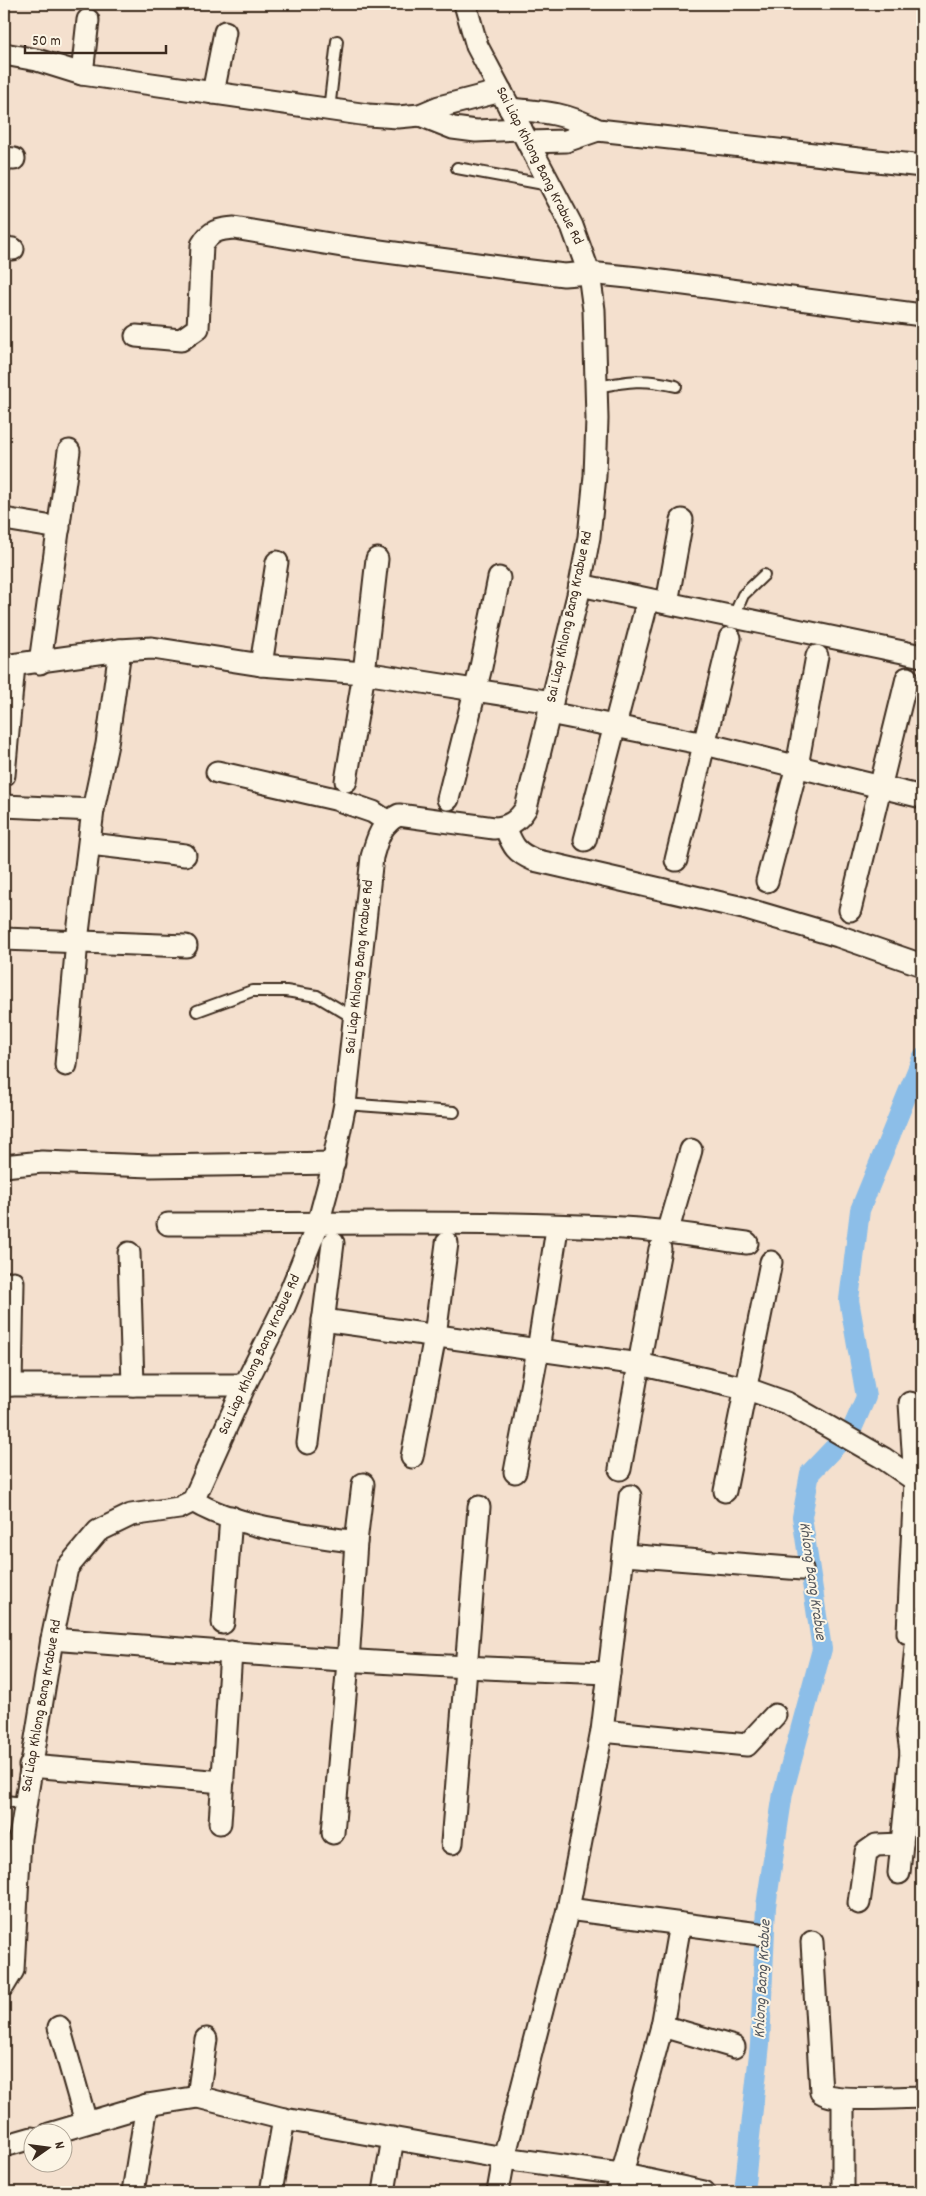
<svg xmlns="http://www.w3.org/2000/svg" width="926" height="2196" viewBox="0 0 926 2196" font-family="Dekko,sans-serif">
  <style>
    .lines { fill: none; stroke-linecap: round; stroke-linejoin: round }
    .canal { stroke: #8cbee8; stroke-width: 20 }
    .service-casing { stroke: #3b2a1e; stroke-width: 14 }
    .minor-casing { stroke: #3b2a1e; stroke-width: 25 }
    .service { stroke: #fcf5e5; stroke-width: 10 }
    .minor { stroke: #fcf5e5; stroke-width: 21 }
    .labels { text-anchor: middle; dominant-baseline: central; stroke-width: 4; stroke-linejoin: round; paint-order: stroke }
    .street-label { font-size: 15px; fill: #3b2a1e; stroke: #fcf5e5 }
    .water-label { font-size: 16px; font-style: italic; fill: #53565b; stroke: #fcf5e5 }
  </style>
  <rect width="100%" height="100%" fill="#f4e0ce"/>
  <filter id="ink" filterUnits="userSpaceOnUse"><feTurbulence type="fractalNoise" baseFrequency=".02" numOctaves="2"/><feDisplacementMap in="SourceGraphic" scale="10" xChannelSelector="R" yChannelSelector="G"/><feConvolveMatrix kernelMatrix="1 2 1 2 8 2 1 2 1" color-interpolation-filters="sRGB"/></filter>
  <g filter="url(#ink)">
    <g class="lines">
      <!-- canal -->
      <polyline class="canal" points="744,2192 760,2044 766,1906 783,1793 822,1649 802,1517 810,1473 852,1429 866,1397 849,1300 860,1210 922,1058"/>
      <!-- service casing -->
      <g class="service-casing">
        <g id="service">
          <polyline points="329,110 337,41"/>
          <polyline points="457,168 549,185"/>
          <path d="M597,387C628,381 643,378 676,386"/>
          <polyline points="734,616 743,595 764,575"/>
          <polyline points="197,1011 252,991 286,991 317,996 354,1018"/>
          <polyline points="345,1104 454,1112"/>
          <polyline points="4,1801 25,1803"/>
        </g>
      </g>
      <!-- minor casing -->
      <g class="minor-casing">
        <g id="minor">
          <polyline points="4,54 37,60 82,74 368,115 398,117 420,115 439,107 501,91"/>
          <polyline points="82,74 88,20"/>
          <polyline points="213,93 225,32"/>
          <path d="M510,109C546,112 566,113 598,130L922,166"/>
          <polyline points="420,115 453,128 476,131 521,129"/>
          <polyline points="528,142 566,141 598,130"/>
          <polyline points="4,158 14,159"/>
          <polyline points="4,248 13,249"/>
          <path d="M136,336L181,340L198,328L202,245C210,231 219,229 234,228L342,246L514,269L564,275L589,273L638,278L922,315"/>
          <polyline points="4,519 59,528"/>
          <polyline points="580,585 922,656"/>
          <polyline points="667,603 682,520"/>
          <polyline points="40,663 69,451"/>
          <polyline points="261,665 277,562"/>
          <polyline points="4,666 120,650 152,648 261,665 364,673 552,702"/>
          <polyline points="549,713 705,744 922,797"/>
          <polyline points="217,772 335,799 373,812 388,822"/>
          <polyline points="4,775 14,665"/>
          <polyline points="346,781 364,673 377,559"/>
          <polyline points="448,799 481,667 499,578"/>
          <polyline points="4,806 93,810"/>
          <path d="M505,827C513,846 515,852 534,860L743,908L838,936L922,965"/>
          <polyline points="585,840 646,607"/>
          <polyline points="90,844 185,855"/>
          <polyline points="676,860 730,638"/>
          <polyline points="767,881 797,766 817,656"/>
          <polyline points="850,910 907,678"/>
          <polyline points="4,939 186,946"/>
          <polyline points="66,1065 77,941 93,810 107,744 120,650"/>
          <polyline points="4,1166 42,1162 151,1166 334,1163"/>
          <path d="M168,1224C320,1224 472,1220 623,1228C665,1230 706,1238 747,1243"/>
          <polyline points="667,1233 691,1150"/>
          <polyline points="129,1253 133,1385"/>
          <polyline points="323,1320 639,1364 745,1388 787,1403 883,1458 922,1485"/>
          <polyline points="4,1385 245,1385"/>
          <polyline points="11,1385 13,1282"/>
          <polyline points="308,1443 333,1243"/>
          <polyline points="412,1457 435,1336 447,1243"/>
          <polyline points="620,1469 660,1249"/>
          <polyline points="515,1472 538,1350 556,1235"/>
          <polyline points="725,1491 771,1262"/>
          <path d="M193,1501C237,1528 305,1534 356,1542"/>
          <polyline points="625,1555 802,1569"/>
          <polyline points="223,1623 231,1517"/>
          <polyline points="908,1633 915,1481 910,1403"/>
          <path d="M52,1639C238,1654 423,1667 609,1673"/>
          <polyline points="916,1646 908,1731 911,1752 922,1754"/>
          <polyline points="602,1731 747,1745 775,1715"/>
          <polyline points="30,1766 223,1782"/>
          <polyline points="220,1823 231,1652"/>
          <polyline points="333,1833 348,1662 356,1542 363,1484"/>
          <polyline points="452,1843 479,1507"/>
          <polyline points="899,1873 911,1752"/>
          <polyline points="859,1903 866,1852 876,1845 902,1844"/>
          <polyline points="568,1909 759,1934"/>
          <path d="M812,1942L821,2092C833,2103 904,2097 922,2097"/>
          <path d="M4,1985L13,1970L20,1838L52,1639L67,1568L98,1531L131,1515L179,1508L193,1501L245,1385L284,1307L318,1224L329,1183L345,1104L372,857C377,839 381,823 399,815L494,828C509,827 518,821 526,808L578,595L589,537L595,476L597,419L594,310L589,273L572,226L477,46L465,4"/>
          <polyline points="662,2026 734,2047"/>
          <polyline points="59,2027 86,2122"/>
          <polyline points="198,2097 206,2039"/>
          <polyline points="49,2134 147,2105 198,2097 284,2119 504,2158 620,2174 704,2192"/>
          <polyline points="4,2146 32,2138"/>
          <polyline points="133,2192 147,2105"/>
          <polyline points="271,2192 284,2119"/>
          <polyline points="384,2192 393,2138"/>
          <polyline points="498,2192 504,2158 568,1909 602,1731 630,1496"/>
          <polyline points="617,2192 662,2026 680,1924"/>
          <polyline points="843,2192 843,2099"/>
        </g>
      </g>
      <!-- service -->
      <use href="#service" class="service"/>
      <!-- minor -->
      <use href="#minor" class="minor"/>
    </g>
  </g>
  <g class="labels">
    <!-- street labels -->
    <g class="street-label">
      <text transform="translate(539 166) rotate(63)">Sai Liap Khlong Bang Krabue Rd</text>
      <text transform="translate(570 617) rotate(-78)">Sai Liap Khlong Bang Krabue Rd</text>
      <text transform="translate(360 967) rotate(-84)">Sai Liap Khlong Bang Krabue Rd</text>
      <text transform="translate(260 1355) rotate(-65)">Sai Liap Khlong Bang Krabue Rd</text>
      <text transform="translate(42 1706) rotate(-80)">Sai Liap Khlong Bang Krabue Rd</text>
    </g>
    <!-- water labels -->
    <g class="water-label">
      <text transform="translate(812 1581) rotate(82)">Khlong Bang Krabue</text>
      <text transform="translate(763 1979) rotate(-87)">Khlong Bang Krabue</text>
    </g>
  </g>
  <!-- margin -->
  <rect width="926" height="2196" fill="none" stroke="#fcf5e5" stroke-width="20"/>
  <rect x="10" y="10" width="906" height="2176" fill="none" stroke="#3b2a1e" stroke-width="2" filter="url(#ink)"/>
  <!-- north arrow -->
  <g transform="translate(48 2148) rotate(76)"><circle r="24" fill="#fcf5e5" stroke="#afa495"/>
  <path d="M0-4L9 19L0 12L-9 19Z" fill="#3b2a1e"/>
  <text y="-8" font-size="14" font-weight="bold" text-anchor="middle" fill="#3b2a1e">N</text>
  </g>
  <!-- scale -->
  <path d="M25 45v8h141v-8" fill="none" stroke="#3b2a1e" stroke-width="2.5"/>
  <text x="32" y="45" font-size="15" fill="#3b2a1e" stroke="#fcf5e5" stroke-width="4" paint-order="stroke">50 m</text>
</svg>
